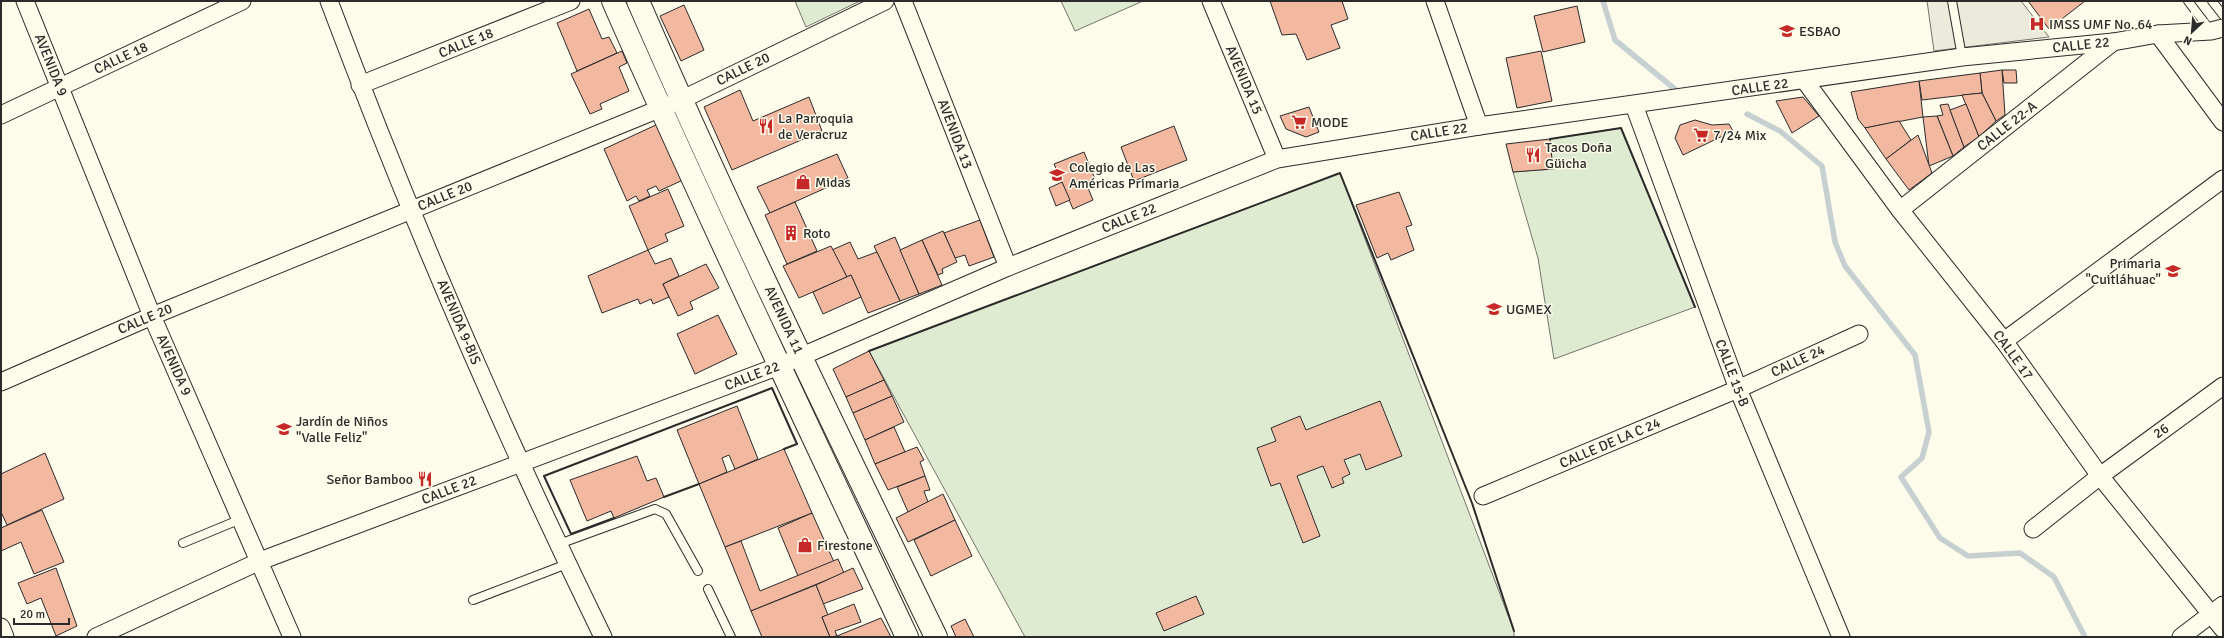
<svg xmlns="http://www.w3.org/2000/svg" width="2224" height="638" viewBox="0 0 2224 638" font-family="Signika,sans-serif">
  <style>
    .green { fill: #deebd1; stroke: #74746e }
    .parking { fill: #eceadb; stroke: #74746e }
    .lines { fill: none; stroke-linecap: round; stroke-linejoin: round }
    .stream { stroke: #c7d0d0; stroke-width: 5.5 }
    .building { fill: #f2b8a0; stroke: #2b2b2b }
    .lane-casing { stroke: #2b2b2b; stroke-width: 10 }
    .street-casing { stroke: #2b2b2b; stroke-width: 19 }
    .primary-casing { stroke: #2b2b2b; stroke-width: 24 }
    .lane { stroke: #fdfbea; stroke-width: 8 }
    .street { stroke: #fdfbea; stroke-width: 17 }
    .primary { stroke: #fdfbea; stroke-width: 22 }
    .wall { stroke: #2b2b2b; stroke-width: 2 }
    .labels { text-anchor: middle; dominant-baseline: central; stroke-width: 3; stroke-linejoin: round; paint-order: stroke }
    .poi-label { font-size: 14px; fill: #2b2b2b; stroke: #fdfbea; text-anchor: start }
    .street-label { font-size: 14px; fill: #2b2b2b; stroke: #fdfbea }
  </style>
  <rect width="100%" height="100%" fill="#fdfbea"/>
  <!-- green -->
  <g class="green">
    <polygon points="795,1 860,1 806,27"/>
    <polygon points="1061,1 1143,1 1075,31"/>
    <polygon points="1621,128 1695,307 1554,359 1538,258 1513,172 1552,169 1550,139"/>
    <polygon points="1340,173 1514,631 1514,637 1025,637 869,351"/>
  </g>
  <!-- parking -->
  <polygon class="parking" points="1927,1 2021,1 2049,37 1934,51"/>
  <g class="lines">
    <!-- stream -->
    <g class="stream">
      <polyline points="1603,1 1615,40 1676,90"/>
      <polyline points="1747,114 1780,131 1822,166 1835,242 1845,266 1915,355 1929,432 1922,458 1901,477 1940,538 1968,556 2020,553 2054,577 2085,637"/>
    </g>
  </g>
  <!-- building -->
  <g class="building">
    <polygon points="1270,1 1342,1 1348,19 1331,25 1340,48 1307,60 1296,34 1282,35"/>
    <polygon points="2028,1 2085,1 2049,29"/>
    <polygon points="684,5 704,50 681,61 660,16"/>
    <polygon points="1577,6 1585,42 1543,52 1534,16"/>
    <polygon points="589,9 602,39 609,37 617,53 577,71 557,23"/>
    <polygon points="622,51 627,63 619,67 629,91 600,104 602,109 590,114 571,74"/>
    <polygon points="1541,51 1552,101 1517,108 1506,58"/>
    <polygon points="2002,70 2016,70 2017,83 2004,83"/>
    <polygon points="2002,70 2005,115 1996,121 1982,93 1980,73"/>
    <polygon points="1980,73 1982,93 1922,100 1919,81"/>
    <polygon points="1919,81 1923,117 1865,128 1858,119 1851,92"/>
    <polygon points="740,90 753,121 809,97 822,131 732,170 704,107"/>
    <polygon points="1982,93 1996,121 1979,137 1962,95"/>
    <polygon points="1803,97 1819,116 1792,133 1776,101"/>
    <polygon points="1948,104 1964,147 1953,156 1937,116 1943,115 1940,105"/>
    <polygon points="1966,104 1979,137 1964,147 1950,110"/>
    <polygon points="1309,107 1319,132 1306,137 1286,129 1280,116"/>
    <polygon points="1937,116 1953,156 1929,166 1923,117"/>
    <polygon points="1695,120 1712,125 1729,124 1733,131 1683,155 1675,138 1680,125"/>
    <polygon points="1899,121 1911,140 1886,159 1865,128"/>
    <polygon points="658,124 683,180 659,191 656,186 647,190 650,196 639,201 636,196 627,201 604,149"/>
    <polygon points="1174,126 1187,160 1134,181 1121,147"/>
    <polygon points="1918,135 1932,173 1909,190 1886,159"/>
    <polygon points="1550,139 1553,169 1513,172 1506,144"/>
    <polygon points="1084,152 1095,179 1086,183 1093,200 1073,209 1054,164"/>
    <polygon points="837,154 848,178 770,213 757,187"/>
    <polygon points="1062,182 1070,200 1056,206 1049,188"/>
    <polygon points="668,189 684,226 665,234 668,241 648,250 629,206"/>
    <polygon points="1399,192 1412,225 1406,227 1414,250 1391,260 1388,253 1377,258 1356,205"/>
    <polygon points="795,202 817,251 787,264 765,215"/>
    <polygon points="980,220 994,257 969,266 965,255 955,258 944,233"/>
    <polygon points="943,231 957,262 942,269 943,273 938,275 922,240"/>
    <polygon points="895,237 919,294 900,301 874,246"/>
    <polygon points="922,240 942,285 919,294 900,250"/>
    <polygon points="850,242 858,259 877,252 900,301 868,313 851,275 847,277 832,250"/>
    <polygon points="831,246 847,277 799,298 783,266"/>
    <polygon points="648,250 655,264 671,258 679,276 663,284 669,297 653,304 651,299 640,304 638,299 602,313 588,276"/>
    <polygon points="706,264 719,288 690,302 693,309 678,316 663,284"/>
    <polygon points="851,275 861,297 823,314 813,292"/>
    <polygon points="718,315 737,354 695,374 677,334"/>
    <polygon points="869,351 884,380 846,397 833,369"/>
    <polygon points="884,380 892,396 853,413 846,397"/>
    <polygon points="892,396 904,422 865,440 853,413"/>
    <polygon points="1380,401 1402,456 1366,470 1360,454 1344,460 1350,474 1342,478 1344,483 1332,488 1323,466 1297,476 1320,536 1303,543 1280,483 1271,486 1257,448 1276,441 1271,428 1300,416 1306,430"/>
    <polygon points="737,406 758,459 735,469 729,455 722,458 727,472 699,484 677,430"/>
    <polygon points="894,427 905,452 875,464 865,440"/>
    <polygon points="917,447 924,460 920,462 925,476 888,490 875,464"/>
    <polygon points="784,449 812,513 725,547 699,484"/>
    <polygon points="45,453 64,499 7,525 1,512 1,474"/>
    <polygon points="637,456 647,481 656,478 664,497 614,518 611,511 587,521 570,480"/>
    <polygon points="925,476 930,490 924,491 928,502 908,512 897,487"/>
    <polygon points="943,494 955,520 908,542 896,518"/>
    <polygon points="42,510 64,562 34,574 21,542 1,551 1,528"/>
    <polygon points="812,513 834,562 798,576 778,528"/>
    <polygon points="955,520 972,556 931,576 914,540"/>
    <polygon points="741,541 760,591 838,559 844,573 751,611 725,547"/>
    <polygon points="56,568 77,626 56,636 41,598 27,604 18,583"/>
    <polygon points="853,568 863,589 823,604 816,585"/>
    <polygon points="816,585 828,615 822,617 830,637 762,637 751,611"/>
    <polygon points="1196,596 1204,614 1164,631 1156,613"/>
    <polygon points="854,604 861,622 835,631 837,636 830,637 822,617"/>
    <polygon points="881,618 891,637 834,637 837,636"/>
    <polygon points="965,619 974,637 956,637 951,626"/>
  </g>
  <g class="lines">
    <!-- lane casing -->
    <g class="lane-casing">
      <g id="lane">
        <polyline points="1952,1 1962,57"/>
        <polyline points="2188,1 2211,31"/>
        <polyline points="2212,1 2223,15"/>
        <polyline points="183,543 241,519"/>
        <polyline points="559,544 655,509 666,514 698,571"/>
        <polyline points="708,589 731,637"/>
        <polyline points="473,600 567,564"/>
      </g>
    </g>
    <!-- street casing -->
    <g class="street-casing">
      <g id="street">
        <polyline points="25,1 152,316 292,637"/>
        <path d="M329,1C410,217 502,430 603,637"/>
        <polyline points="903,1 1008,267"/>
        <polyline points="1211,1 1277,159"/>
        <polyline points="1435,1 1479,126"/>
        <polyline points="2158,34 2223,122"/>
        <polyline points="1805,81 1900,210 2004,341 2100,476 2223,629"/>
        <polyline points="360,85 571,1"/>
        <polyline points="1634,105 1738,389 1841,637"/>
        <polyline points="1,115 242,1"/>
        <polyline points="1900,210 2113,42"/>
        <polyline points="2004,341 2223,179"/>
        <polyline points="1,382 152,316 681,100 885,1"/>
        <polyline points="1483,496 1738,389 1859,334"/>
        <polyline points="2033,529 2100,476 2223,386"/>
        <polyline points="1,627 5,637"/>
        <polyline points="96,637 260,561 779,366 1008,267 1277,159 1479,126 1962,57 2113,42 2158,34 2211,31 2223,28"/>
        <polyline points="2181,637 2223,605"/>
      </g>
    </g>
    <!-- primary casing -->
    <g class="primary-casing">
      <g id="primary">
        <path d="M613,1C707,215 808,426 907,637"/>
        <path d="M638,1C731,216 834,426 936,637"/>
      </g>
    </g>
    <!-- lane -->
    <use href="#lane" class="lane"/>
    <!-- street -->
    <use href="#street" class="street"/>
    <!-- primary -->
    <use href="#primary" class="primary"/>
    <!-- wall -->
    <g class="wall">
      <polyline points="1550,139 1621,128 1695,307"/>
      <polyline points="869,351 1340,173 1472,503 1514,631"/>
      <polyline points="664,497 699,484"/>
      <polyline points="614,518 571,534 544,476 772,388 797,444 784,449"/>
    </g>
  </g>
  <!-- icons -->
  <defs>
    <g id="hospital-bare" transform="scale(1.2)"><path d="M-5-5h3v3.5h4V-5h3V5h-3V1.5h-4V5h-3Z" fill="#c62828" stroke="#fdfbea" stroke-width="2.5" paint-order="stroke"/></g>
    <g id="school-bare" transform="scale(1.2)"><path d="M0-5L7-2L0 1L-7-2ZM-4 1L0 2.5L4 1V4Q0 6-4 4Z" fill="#c62828" stroke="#fdfbea" stroke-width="2.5" paint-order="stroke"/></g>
    <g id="supermarket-bare" transform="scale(1.2)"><path d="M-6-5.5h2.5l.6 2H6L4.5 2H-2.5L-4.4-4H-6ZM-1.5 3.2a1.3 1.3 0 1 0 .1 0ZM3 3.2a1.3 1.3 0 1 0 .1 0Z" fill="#c62828" stroke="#fdfbea" stroke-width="2.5" paint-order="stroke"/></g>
    <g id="restaurant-bare" transform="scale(1.2)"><path d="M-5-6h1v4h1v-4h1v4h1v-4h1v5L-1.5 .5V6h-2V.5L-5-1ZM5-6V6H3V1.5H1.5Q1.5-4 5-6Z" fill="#c62828" stroke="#fdfbea" stroke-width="2.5" paint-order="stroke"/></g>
    <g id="shop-bare" transform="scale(1.2)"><path d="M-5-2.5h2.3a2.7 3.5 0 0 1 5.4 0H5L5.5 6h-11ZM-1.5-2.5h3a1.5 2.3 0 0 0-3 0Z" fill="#c62828" stroke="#fdfbea" stroke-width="2.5" paint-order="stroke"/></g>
    <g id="building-bare" transform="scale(1.2)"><path d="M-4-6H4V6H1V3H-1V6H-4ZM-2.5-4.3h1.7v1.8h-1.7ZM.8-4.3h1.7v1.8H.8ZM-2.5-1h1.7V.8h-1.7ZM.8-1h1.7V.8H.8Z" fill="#c62828" stroke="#fdfbea" stroke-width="2.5" paint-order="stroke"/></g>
  </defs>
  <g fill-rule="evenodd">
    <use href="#hospital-bare" x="2037" y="24"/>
    <use href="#school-bare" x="1787" y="31"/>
    <use href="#supermarket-bare" x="1299" y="122"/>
    <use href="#restaurant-bare" x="766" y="126"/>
    <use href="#supermarket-bare" x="1701" y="135"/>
    <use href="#restaurant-bare" x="1533" y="155"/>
    <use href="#school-bare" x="1057" y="175"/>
    <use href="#shop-bare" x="803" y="182"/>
    <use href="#building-bare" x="791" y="233"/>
    <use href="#school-bare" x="2173" y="271"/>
    <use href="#school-bare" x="1494" y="309"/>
    <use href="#school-bare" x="284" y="429"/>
    <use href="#restaurant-bare" x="425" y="479"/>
    <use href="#shop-bare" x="805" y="545"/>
  </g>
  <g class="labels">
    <!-- poi labels -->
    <g class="poi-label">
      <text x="2049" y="24">IMSS UMF No. 64</text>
      <text x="1799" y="31">ESBAO</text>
      <text x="778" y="118">La Parroquia<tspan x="778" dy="16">de Veracruz</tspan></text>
      <text x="1311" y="122">MODE</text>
      <text x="1713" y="135">7/24 Mix</text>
      <text x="1545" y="147">Tacos Doña<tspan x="1545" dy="16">Güicha</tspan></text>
      <text x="1069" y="167">Colegio de Las<tspan x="1069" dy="16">Américas Primaria</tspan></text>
      <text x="815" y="182">Midas</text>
      <text x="803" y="233">Roto</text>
      <text x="2161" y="263" text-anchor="end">Primaria<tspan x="2161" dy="16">"Cuitláhuac"</tspan></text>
      <text x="1506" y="309">UGMEX</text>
      <text x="296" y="421">Jardín de Niños<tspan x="296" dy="16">"Valle Feliz"</tspan></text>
      <text x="413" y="479" text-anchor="end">Señor Bamboo</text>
      <text x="817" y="545">Firestone</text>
    </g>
    <!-- street labels -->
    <g class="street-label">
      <text transform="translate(466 43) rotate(-22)">CALLE 18</text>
      <text transform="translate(2081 45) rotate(-6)">CALLE 22</text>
      <text transform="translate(121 58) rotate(-25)">CALLE 18</text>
      <text transform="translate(51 65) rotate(68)">AVENIDA 9</text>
      <text transform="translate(743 69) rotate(-26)">CALLE 20</text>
      <text transform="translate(1244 80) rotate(67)">AVENIDA 15</text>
      <text transform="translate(1760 87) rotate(-8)">CALLE 22</text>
      <text transform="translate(2007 126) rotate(-38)">CALLE 22-A</text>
      <text transform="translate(1439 132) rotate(-9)">CALLE 22</text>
      <text transform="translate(955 134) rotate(69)">AVENIDA 13</text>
      <text transform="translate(445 196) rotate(-22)">CALLE 20</text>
      <text transform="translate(1129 218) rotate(-22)">CALLE 22</text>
      <text transform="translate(145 319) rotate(-23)">CALLE 20</text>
      <text transform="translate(784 320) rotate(65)">AVENIDA 11</text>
      <text transform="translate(459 322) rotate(67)">AVENIDA 9-BIS</text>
      <text transform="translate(2013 355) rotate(54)">CALLE 17</text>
      <text transform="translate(1798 361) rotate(-25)">CALLE 24</text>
      <text transform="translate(174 365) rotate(66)">AVENIDA 9</text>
      <text transform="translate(1732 373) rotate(69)">CALLE 15-B</text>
      <text transform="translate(752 376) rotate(-21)">CALLE 22</text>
      <text transform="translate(2161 431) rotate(-36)">26</text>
      <text transform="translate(1610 443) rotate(-23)">CALLE DE LA C 24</text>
      <text transform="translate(449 490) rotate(-21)">CALLE 22</text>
    </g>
  </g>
  <!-- border -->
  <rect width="2224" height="638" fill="none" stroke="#2b2b2b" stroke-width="4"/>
  <!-- north arrow -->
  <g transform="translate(2192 32) rotate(206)" stroke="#fdfbea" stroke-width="3" paint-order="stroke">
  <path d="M0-3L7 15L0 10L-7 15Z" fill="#2b2b2b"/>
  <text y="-6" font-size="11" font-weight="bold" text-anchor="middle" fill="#2b2b2b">N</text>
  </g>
  <!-- scale -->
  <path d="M14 618v6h55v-6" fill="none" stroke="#2b2b2b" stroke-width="2"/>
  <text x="20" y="618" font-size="12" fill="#2b2b2b" stroke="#fdfbea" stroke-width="3" paint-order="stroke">20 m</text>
</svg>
